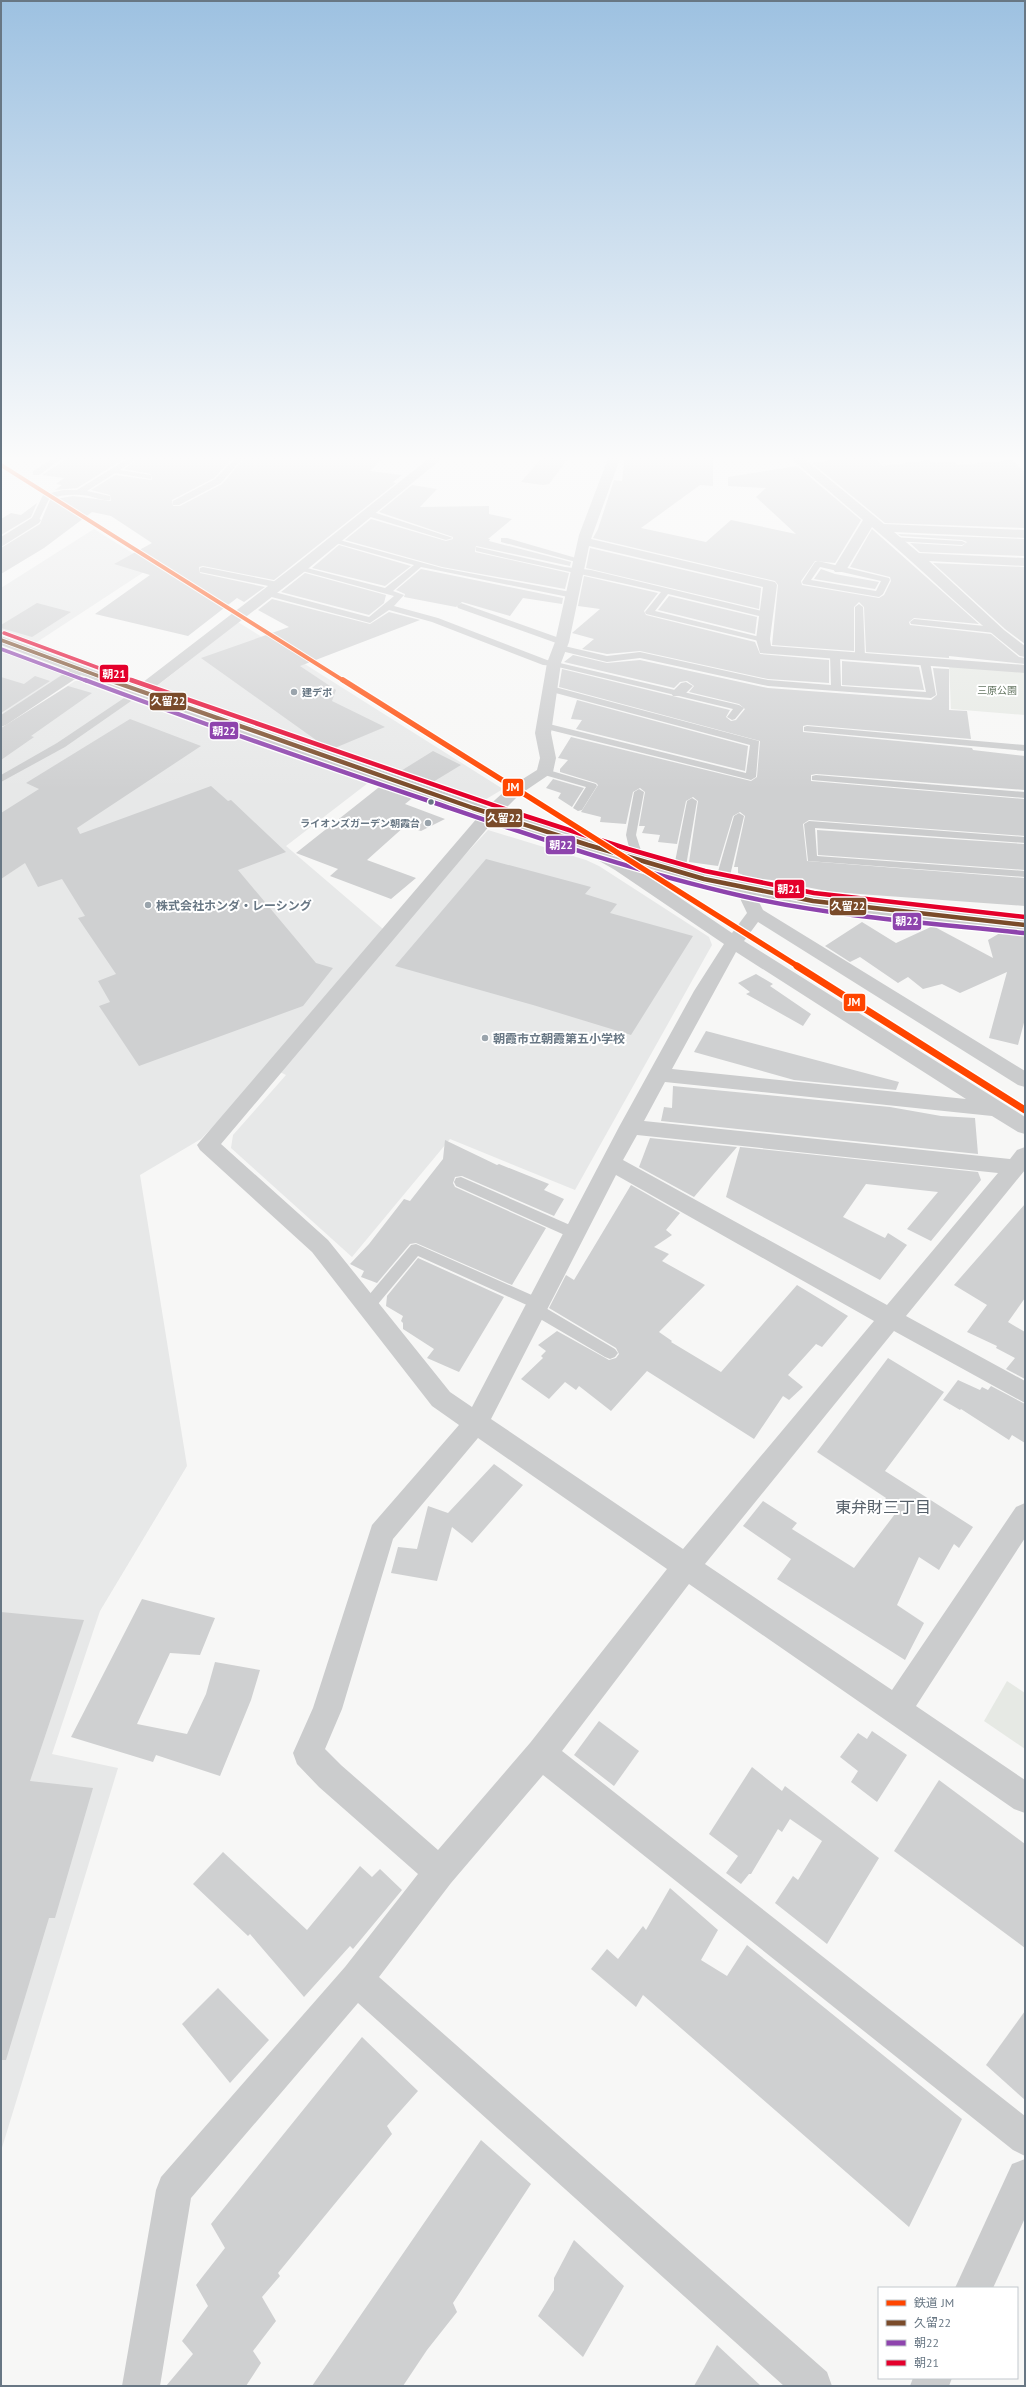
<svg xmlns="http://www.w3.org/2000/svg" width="1026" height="2387" viewBox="0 0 1026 2387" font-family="'PT Sans','Noto Sans JP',sans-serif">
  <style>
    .built { fill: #e7e8e8 }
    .green { fill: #e6e9e4 }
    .building { fill: #cfd0d1 }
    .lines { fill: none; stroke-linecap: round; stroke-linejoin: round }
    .service { fill: #cbcccd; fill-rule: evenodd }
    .minor { fill: #cbcccd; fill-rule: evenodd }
    .tertiary { fill: #cbcccd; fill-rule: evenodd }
    .bus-1-far1-casing { stroke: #fff; stroke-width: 5.5 }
    .bus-1-casing { stroke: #fff; stroke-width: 7 }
    .bus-2-far1-casing { stroke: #fff; stroke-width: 5.5 }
    .bus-2-casing { stroke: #fff; stroke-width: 7 }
    .bus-3-far1-casing { stroke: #fff; stroke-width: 5.5 }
    .bus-3-casing { stroke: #fff; stroke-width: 7 }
    .bus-1-far1 { stroke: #7a4b2a; stroke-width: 3.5 }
    .bus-1 { stroke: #7a4b2a; stroke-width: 4.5 }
    .bus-2-far1 { stroke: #8e44ad; stroke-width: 3.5 }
    .bus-2 { stroke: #8e44ad; stroke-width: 4.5 }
    .bus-3-far1 { stroke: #e4002b; stroke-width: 3.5 }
    .bus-3 { stroke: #e4002b; stroke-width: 4.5 }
    .rail-1-far2-casing { stroke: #fff; stroke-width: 6 }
    .rail-1-far1-casing { stroke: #fff; stroke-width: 8 }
    .rail-1-casing { stroke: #fff; stroke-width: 10 }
    .rail-1-far2 { stroke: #ff4500; stroke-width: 4 }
    .rail-1-far1 { stroke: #ff4500; stroke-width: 5.5 }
    .rail-1 { stroke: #ff4500; stroke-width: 7 }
    .poi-dot { fill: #9aa4ac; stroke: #fff; stroke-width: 1.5 }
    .bus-dot { fill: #687784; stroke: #fff; stroke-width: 1.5 }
    .labels { text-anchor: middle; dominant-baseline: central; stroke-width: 4; stroke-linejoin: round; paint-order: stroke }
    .far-park-label { font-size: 10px; fill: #667763; stroke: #fff }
    .far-poi-label { font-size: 10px; font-weight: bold; fill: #687784; stroke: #fff; text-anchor: start }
    .poi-label { font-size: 12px; font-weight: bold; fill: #687784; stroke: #fff; text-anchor: start }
    .near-neighbourhood-label { font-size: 16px; fill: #56606a; stroke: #fff }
    .line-badge { stroke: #fff; stroke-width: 1.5 }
    .badge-label { font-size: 11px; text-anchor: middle; font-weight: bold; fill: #fff }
  </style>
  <rect width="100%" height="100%" fill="#f7f7f6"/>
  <!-- built -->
  <g class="built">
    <polygon points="94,529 153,566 34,644 1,632 1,588"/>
    <polygon points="238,622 503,789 483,801 427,783 157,686"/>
    <polygon points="1,649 61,671 63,677 1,717"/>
    <polygon points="75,681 85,681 368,783 286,846 383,929 271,1066 201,1139 140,1175 187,1466 100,1611 52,1754 118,1768 1,2151 1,730"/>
    <polygon points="488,830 586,860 599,866 709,937 712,945 575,1190 450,1139 352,1257 231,1148 233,1135 286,1075 280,1072 339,1004 437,885"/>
  </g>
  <!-- green -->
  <g class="green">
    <polygon points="949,663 1025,669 1025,715 951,709"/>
    <polygon points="1007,1681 1025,1693 1025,1749 984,1721"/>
  </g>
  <!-- building -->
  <g class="building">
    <polygon points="71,456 129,456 77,488 55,490 62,485 56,484 64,478 42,475"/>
    <polygon points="142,456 153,456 166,460 171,456 235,456 214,478 172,500 173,506 180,506 222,484 246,456 385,456 370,471 402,475 393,482 396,483 274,580 203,566 199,567 200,573 265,587 244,602 237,598 188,636 95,614 150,575 114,564 152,543 111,516 92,512 44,548 1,574 1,548 40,524 50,500 73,496 111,501 110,495 91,490 115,475 152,480 151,474 124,469"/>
    <polygon points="543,456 570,456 549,484 543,485 521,482"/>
    <polygon points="625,456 713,456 713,486 700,485 641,528 706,542 731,520 796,534 756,497 766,488 728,486 728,477 797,466 861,520 835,563 815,561 801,581 802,585 879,598 884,595 891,581 890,577 850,567 872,529 979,624 914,618 909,622 910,625 991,634 1019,657 1025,658 1025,664 949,656 949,658 866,652 864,607 859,602 854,607 854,651 772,645 778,585 775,581 593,538 598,529 614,480 622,481"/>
    <polygon points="874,456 882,466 929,460 933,463 953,461 957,465 1012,460 1025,472 1025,528 885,523 812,463 848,457"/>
    <polygon points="412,485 437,489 420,507 489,506 489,514 512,519 488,539 490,539 489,541 571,562 570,566 476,546 475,552 569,573 565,589 442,567 345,540 371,519 446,541 453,539 453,537 379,512"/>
    <polygon points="37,503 31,517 1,535 1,519 11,513 21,515"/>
    <polygon points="898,534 1025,539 1025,556 920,552 910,543 962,546 967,542 962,540 901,536"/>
    <polygon points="339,545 411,566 385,586 312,568"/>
    <polygon points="590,548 761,588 759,609 586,568"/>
    <polygon points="933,563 1025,567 1025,644 1005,629"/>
    <polygon points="421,569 563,598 562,604 523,598 510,616 462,602 456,607 404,597 405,594 396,590"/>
    <polygon points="821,569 835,574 879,582 875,589 814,579"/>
    <polygon points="305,573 386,595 384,603 369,615 281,592"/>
    <polygon points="584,576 658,593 644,611 646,615 755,642 760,654 829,660 829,683 768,679 640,651 607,654 582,649 594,639 572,633 600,609 578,606"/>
    <polygon points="669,596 757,617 755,634 658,610"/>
    <polygon points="272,599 370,624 389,612 420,620 300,666 336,690 332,701 385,727 330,750 201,658 289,627 258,610"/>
    <polygon points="37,603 71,612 32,637 1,628 1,625"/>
    <polygon points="573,655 607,663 640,660 768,688 931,700 937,695 933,668 949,669 949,710 967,711 971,739 807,725 803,726 803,732 972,748 973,750 1025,756 1025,790 816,774 811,775 811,781 1025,799 1025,836 809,820 803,824 807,861 1025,878 1025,906 832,892 801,886 801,883 751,878 738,873 738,867 734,867 745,816 740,812 733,816 718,866 689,862 698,801 693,797 686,801 677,844 658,842 660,835 642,833 645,826 639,826 645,792 640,788 633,792 626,824 600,822 601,817 581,812 598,785 596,783 560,772 560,769 568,760 558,758 571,737 751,781 757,777 760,741 559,687 562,669 730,710 726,717 731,721 736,720 745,709 739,704 689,692 694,686 687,681 680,682 674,688 564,662"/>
    <polygon points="842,661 919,667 924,690 842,685"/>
    <polygon points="35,676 50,681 1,713 1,677 24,684"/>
    <polygon points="68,686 92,693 31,736 34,737 1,760 1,728"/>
    <polygon points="577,700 748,746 745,771 576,729 582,720 571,719"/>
    <polygon points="130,719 201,746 77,828 80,834 211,786 228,801 231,800 286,852 238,870 316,963 333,968 303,1006 139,1066 99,1006 110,1002 98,981 116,974 78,918 85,916 62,879 38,887 25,863 1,879 1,813 39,789 26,783"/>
    <polygon points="433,751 461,765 428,785 396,774"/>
    <polygon points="553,779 584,788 572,807 558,798 561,793 546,788"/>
    <polygon points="383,784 415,796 405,804 445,819 421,831 405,826 367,860 416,878 391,899 330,876 338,869 296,853"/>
    <polygon points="817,830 1025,844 1025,870 818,855"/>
    <polygon points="486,859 591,887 585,894 617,904 610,913 693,936 631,1035 533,1005 395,966"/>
    <polygon points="862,922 896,943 933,926 993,958 988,940 1005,930 1025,932 1025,1019 1018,1045 989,1038 1007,972 960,993 942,984 923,989 908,977 898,983 860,957 850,962 825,946"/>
    <polygon points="756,974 773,984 770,986 811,1014 803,1026 746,994 750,992 738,983"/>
    <polygon points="706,1031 899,1082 896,1090 794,1080 694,1052"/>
    <polygon points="673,1086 890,1107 941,1116 975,1118 978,1154 661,1121 664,1107 672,1108"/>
    <polygon points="650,1138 737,1147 694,1197 639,1167"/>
    <polygon points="445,1140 497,1165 499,1164 549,1184 544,1190 564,1199 554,1216 462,1176 455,1177 453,1183 455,1187 546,1228 512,1285 416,1243 410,1244 377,1283 361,1277 364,1271 350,1264 369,1244 404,1199 410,1201 443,1159"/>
    <polygon points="740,1147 978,1172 981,1180 931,1241 907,1229 938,1192 866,1184 843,1217 885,1238 888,1233 907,1245 880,1280 726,1197"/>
    <polygon points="631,1185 680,1213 666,1230 672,1235 654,1247 669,1254 662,1261 705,1285 659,1332 672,1341 671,1342 721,1372 797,1285 848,1316 822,1347 816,1344 788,1375 803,1387 789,1400 783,1396 754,1439 647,1371 611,1411 579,1386 576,1390 565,1382 549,1399 521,1379 543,1358 541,1356 546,1351 538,1345 557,1331 609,1360 616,1358 619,1354 616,1348 549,1308 566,1275 574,1280"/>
    <polygon points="1025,1204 1025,1298 1008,1322 1025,1332 1025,1379 1006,1369 1015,1358 996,1348 997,1346 967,1332 987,1305 954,1285"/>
    <polygon points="418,1258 504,1297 459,1372 427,1358 434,1349 403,1329 403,1323 401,1321 403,1316 386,1306 387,1296"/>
    <polygon points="888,1358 944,1392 885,1471 973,1527 959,1548 954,1544 939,1570 919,1557 897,1605 924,1623 905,1660 777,1579 791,1559 743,1526 763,1501 797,1523 792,1529 854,1568 898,1510 884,1501 886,1498 817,1452"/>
    <polygon points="958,1380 980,1390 982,1387 988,1390 991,1386 1025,1404 1025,1443 1012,1435 1009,1440 961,1409 960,1410 943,1400"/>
    <polygon points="494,1464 523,1485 472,1543 452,1527 437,1581 391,1573 398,1547 417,1549 428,1506 448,1513"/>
    <polygon points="142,1599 215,1618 200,1655 170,1653 137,1724 187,1734 206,1694 215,1662 260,1670 251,1700 220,1776 156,1755 153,1762 71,1737"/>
    <polygon points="1,1612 84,1620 30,1781 93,1788 55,1918 49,1918 6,2060 1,2060"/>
    <polygon points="599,1721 639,1751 614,1786 574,1755"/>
    <polygon points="872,1731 907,1755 877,1802 851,1782 858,1771 840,1757 858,1733 867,1739"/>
    <polygon points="752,1767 782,1791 785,1786 879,1858 827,1944 775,1903 793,1876 798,1880 822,1841 790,1819 782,1832 778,1829 751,1874 749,1874 741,1884 726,1873 738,1856 709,1834"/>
    <polygon points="939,1780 1025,1844 1025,1948 894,1851"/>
    <polygon points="223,1852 307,1930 360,1866 372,1877 380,1869 402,1890 353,1949 350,1946 304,1997 250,1934 248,1936 193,1884"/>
    <polygon points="670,1888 718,1930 701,1960 727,1976 747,1945 962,2119 909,2227 643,1995 636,2007 591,1969 607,1949 618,1959 643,1926 646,1930"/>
    <polygon points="218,1988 269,2040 230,2083 182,2024"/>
    <polygon points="1025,2011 1025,2100 986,2065"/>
    <polygon points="362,2037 418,2091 387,2126 392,2134 278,2273 280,2276 262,2297 276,2321 253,2351 261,2363 246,2386 166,2386 193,2354 182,2341 208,2306 196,2285 225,2248 211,2224"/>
    <polygon points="481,2140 531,2184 453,2303 457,2312 427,2350 403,2386 312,2386"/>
    <polygon points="574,2240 624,2286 583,2357 538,2316 554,2290 554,2278"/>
    <polygon points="717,2345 761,2386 694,2386"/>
  </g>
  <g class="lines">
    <!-- service -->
    <g class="service">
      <polygon points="57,456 66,456 39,475 33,475 33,471"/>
      <path d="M132,456H141L120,470L151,475V479L115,473L87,491L110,496V500C100,501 90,495 81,495C70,494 60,495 49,499L38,522L31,520L43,495L63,490H77Z"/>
      <polygon points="154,456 169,456 170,457 166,459"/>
      <polygon points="237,456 245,456 221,483 179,505 173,505 173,501 215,479"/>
      <polygon points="364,511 370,511 453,538 446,540 364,515"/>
      <polygon points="891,537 962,541 966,543 962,545 894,541 891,541"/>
      <polygon points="332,538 442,568 576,593 577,595 573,598 421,567 393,591 404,595 394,606 438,618 547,660 739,705 744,708 735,719 732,720 727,717 733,709 554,666 543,665 432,622 389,610 370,623 264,595 264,591 267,590 369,617 394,596 295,569 299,566 385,588 414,565 332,542"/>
      <polygon points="501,538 507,538 583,560 576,562 501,542"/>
      <path d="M476,547L565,567L591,570L770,613V617L767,618L668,594L655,611L768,639L763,642L646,614L645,612L661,592C599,577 537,566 476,551Z"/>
      <path d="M818,561L889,578L890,580L883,594L879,597L803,584L802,582L815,562ZM820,567L881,581L876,591L811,580Z"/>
      <polygon points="203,567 278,582 282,585 278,588 200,572 200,568"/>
      <polygon points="461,603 565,640 567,642 559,644 458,608 457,606"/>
      <polygon points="859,604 863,607 865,657 860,660 855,657 855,607"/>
      <polygon points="914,619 995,627 999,630 995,633 911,624 910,622"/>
      <polygon points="560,645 607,656 640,652 768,680 831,685 830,655 835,652 840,655 841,686 926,692 920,662 925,659 930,662 936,695 931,698 768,686 640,658 607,662 557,650 557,646"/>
      <polygon points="551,686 759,741 756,777 751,780 542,728 542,724 545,723 746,773 750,745 548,691 546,689"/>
      <polygon points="136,690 144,692 65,747 1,782 1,775 57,743"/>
      <polygon points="807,726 1025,745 1025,751 804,731 804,727"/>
      <polygon points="545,769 596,784 597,786 582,810 578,811 573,808 586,787 541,774 540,772"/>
      <polygon points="816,775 1025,792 1025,798 812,780 812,776"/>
      <polygon points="639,789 644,792 636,835 644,860 638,863 632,860 626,835 634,792"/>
      <polygon points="692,798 697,801 685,872 679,875 673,872 687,801"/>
      <polygon points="739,813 744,816 730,876 725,884 717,884 715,882 734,816"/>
      <polygon points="809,821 1025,837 1025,843 815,828 817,856 1025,871 1025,877 808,861 804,824"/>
      <polygon points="461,1177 579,1229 581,1233 579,1237 569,1237 456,1186 454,1182 456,1178"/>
      <polygon points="416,1244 543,1300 545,1304 544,1307 615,1349 618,1353 615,1357 610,1359 605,1357 530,1313 527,1309 529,1306 418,1256 373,1310 368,1312 363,1310 360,1306 363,1302 411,1245"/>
    </g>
    <!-- minor -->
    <g class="minor">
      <path d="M609,456H621L591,539L775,582L777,585L770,639L771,646L1025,665V673L760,653L756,639L763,587L589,546L569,642L561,663L551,733L556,758L553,772L519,795L496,818L221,1144L328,1240L450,1392L472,1407L619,1127L694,991L724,944L615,870L575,847L572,843L575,839H587L627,862L732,933L747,913L735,888L738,884H750L763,910L1025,1071V1087L1018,1085L758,922L744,941L1025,1117V1134L1018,1132L992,1116L665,1082L644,1121L1010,1159L1017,1150L1025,1147V1170L906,1316L1025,1381V1403L894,1331L705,1564L892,1690L1016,1507L1025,1503V1538L916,1706L1025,1780V1813L1014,1809L689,1584L562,1751L1025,2116V2156L1013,2150L543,1775L451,1883L379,1977L827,2372L832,2386H784L358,2003L191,2198L160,2386H122L156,2190L161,2177L345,1967L418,1874L319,1787L297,1764L293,1753L313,1708L372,1525L459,1425L432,1406L312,1252L200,1150L197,1145L484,810L507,789L537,770L540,758L535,733L547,663L555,642L579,535ZM736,952L966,1099L672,1069ZM637,1135L998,1173L887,1305L623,1160ZM616,1175L874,1321L683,1549L491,1419ZM478,1438L667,1569L530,1743L438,1850L341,1765L325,1749L342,1709L393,1539Z"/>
      <path d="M788,456H801L884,524L1025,530V538L894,532L919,553L1025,558V566L929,561L1004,630L1025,646V657L1020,656C968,616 922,569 872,527L845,572H835L833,569L863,520Z"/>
      <polygon points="35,516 41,520 39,523 1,547 1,537"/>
      <polygon points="79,666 86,670 84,673 6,725 1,727 1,715 74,667"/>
      <polygon points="686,682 693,686 683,696 673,696 671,693 681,683"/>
      <polygon points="1025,2159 1025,2218 993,2288 955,2288 1012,2164"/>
      <polygon points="913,2378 952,2378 949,2386 910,2386"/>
    </g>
    <!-- tertiary -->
    <path class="tertiary" d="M432,456H445L304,572L150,691L506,813L708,874L813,896L1025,919V931C931,920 836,914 743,893C637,869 533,834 430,799C286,750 143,699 1,645V636L138,686L294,566Z"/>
    <!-- bus-1-far1 casing -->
    <g class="bus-1-far1-casing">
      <polyline id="bus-1-far1" points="1,640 112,681"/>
    </g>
    <!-- bus-1 casing -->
    <g class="bus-1-casing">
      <polyline id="bus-1" points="109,680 473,808 588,845 704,879 813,901 1025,925"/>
    </g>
    <!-- bus-2-far1 casing -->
    <g class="bus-2-far1-casing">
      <polyline id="bus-2-far1" points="1,649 87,681"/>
    </g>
    <!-- bus-2 casing -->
    <g class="bus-2-casing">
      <path id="bus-2" d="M85,680C203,724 322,765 441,805C541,839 640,873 742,896C835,917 930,923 1024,933"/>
    </g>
    <!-- bus-3-far1 casing -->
    <g class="bus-3-far1-casing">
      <polyline id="bus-3-far1" points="4,633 134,681"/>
    </g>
    <!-- bus-3 casing -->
    <g class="bus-3-casing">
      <polyline id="bus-3" points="131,680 513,812 628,849 705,871 814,893 1025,917"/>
    </g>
    <!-- bus-1-far1 -->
    <use href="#bus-1-far1" class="bus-1-far1"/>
    <!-- bus-1 -->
    <use href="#bus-1" class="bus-1"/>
    <!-- bus-2-far1 -->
    <use href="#bus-2-far1" class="bus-2-far1"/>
    <!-- bus-2 -->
    <use href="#bus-2" class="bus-2"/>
    <!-- bus-3-far1 -->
    <use href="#bus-3-far1" class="bus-3-far1"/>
    <!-- bus-3 -->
    <use href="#bus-3" class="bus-3"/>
    <!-- rail-1-far2 casing -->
    <g class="rail-1-far2-casing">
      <polyline id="rail-1-far2" points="1,465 344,681"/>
    </g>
    <!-- rail-1-far1 casing -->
    <g class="rail-1-far1-casing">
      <polyline id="rail-1-far1" points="343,680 799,967"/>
    </g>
    <!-- rail-1 casing -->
    <g class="rail-1-casing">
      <polyline id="rail-1" points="797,966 1025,1110"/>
    </g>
    <!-- rail-1-far2 -->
    <use href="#rail-1-far2" class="rail-1-far2"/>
    <!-- rail-1-far1 -->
    <use href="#rail-1-far1" class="rail-1-far1"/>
    <!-- rail-1 -->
    <use href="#rail-1" class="rail-1"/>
  </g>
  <!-- sky -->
  <linearGradient id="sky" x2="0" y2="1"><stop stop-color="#9dc1e1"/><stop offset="0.58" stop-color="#fbfbfb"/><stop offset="1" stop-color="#fbfbfb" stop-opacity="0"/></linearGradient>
  <rect width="1026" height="790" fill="url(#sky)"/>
  <!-- markers -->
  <g class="poi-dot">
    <circle cx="294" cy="692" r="4"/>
    <circle cx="428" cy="823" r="4"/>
    <circle cx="148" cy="905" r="4"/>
    <circle cx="485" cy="1038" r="4"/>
  </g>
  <circle class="bus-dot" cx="431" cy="802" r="3.5"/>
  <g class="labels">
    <!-- far-park labels -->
    <g class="far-park-label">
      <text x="997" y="690">三原公園</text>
    </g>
    <!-- far-poi labels -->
    <g class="far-poi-label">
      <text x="302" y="692">建デポ</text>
      <text x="420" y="823" text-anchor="end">ライオンズガーデン朝霞台</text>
    </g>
    <!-- poi labels -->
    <g class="poi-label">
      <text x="156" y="905">株式会社ホンダ・レーシング</text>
      <text x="493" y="1038">朝霞市立朝霞第五小学校</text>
    </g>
    <!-- near-neighbourhood labels -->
    <g class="near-neighbourhood-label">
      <text x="883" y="1507">東弁財三丁目</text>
    </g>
  </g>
  <g class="line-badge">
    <rect x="99" y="664" width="30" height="19" rx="4" fill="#e4002b"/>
    <rect x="149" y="692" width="38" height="19" rx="4" fill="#7a4b2a"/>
    <rect x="209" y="721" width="30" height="19" rx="4" fill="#8e44ad"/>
    <rect x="502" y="778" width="22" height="19" rx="4" fill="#ff4500"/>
    <rect x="485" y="808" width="38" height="20" rx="4" fill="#7a4b2a"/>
    <rect x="545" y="835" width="31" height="20" rx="4" fill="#8e44ad"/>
    <rect x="774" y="879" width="31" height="20" rx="4" fill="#e4002b"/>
    <rect x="829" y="897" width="38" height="19" rx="4" fill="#7a4b2a"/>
    <rect x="892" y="912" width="30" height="19" rx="4" fill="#8e44ad"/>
    <rect x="843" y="993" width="23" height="19" rx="4" fill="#ff4500"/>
  </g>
  <g class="badge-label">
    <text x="114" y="678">朝21</text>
    <text x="168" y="705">久留22</text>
    <text x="224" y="735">朝22</text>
    <text x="513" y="791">JM</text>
    <text x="504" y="822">久留22</text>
    <text x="561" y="849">朝22</text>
    <text x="789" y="893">朝21</text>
    <text x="848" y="910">久留22</text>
    <text x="907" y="925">朝22</text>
    <text x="854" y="1006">JM</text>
  </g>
  <!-- border -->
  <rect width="1026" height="2387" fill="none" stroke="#687784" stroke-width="4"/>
  <!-- legend -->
  <rect x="878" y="2287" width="140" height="92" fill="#ffffff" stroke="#c3c9ce"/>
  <rect x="886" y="2300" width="20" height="6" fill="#ff4500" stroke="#c3c9ce"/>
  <text x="914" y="2307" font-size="12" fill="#687784">鉄道 JM</text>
  <rect x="886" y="2320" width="20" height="6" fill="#7a4b2a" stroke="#c3c9ce"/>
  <text x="914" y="2327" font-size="12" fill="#687784">久留22</text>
  <rect x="886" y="2340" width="20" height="6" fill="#8e44ad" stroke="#c3c9ce"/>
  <text x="914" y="2347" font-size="12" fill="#687784">朝22</text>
  <rect x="886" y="2360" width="20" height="6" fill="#e4002b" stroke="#c3c9ce"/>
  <text x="914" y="2367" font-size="12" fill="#687784">朝21</text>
</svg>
